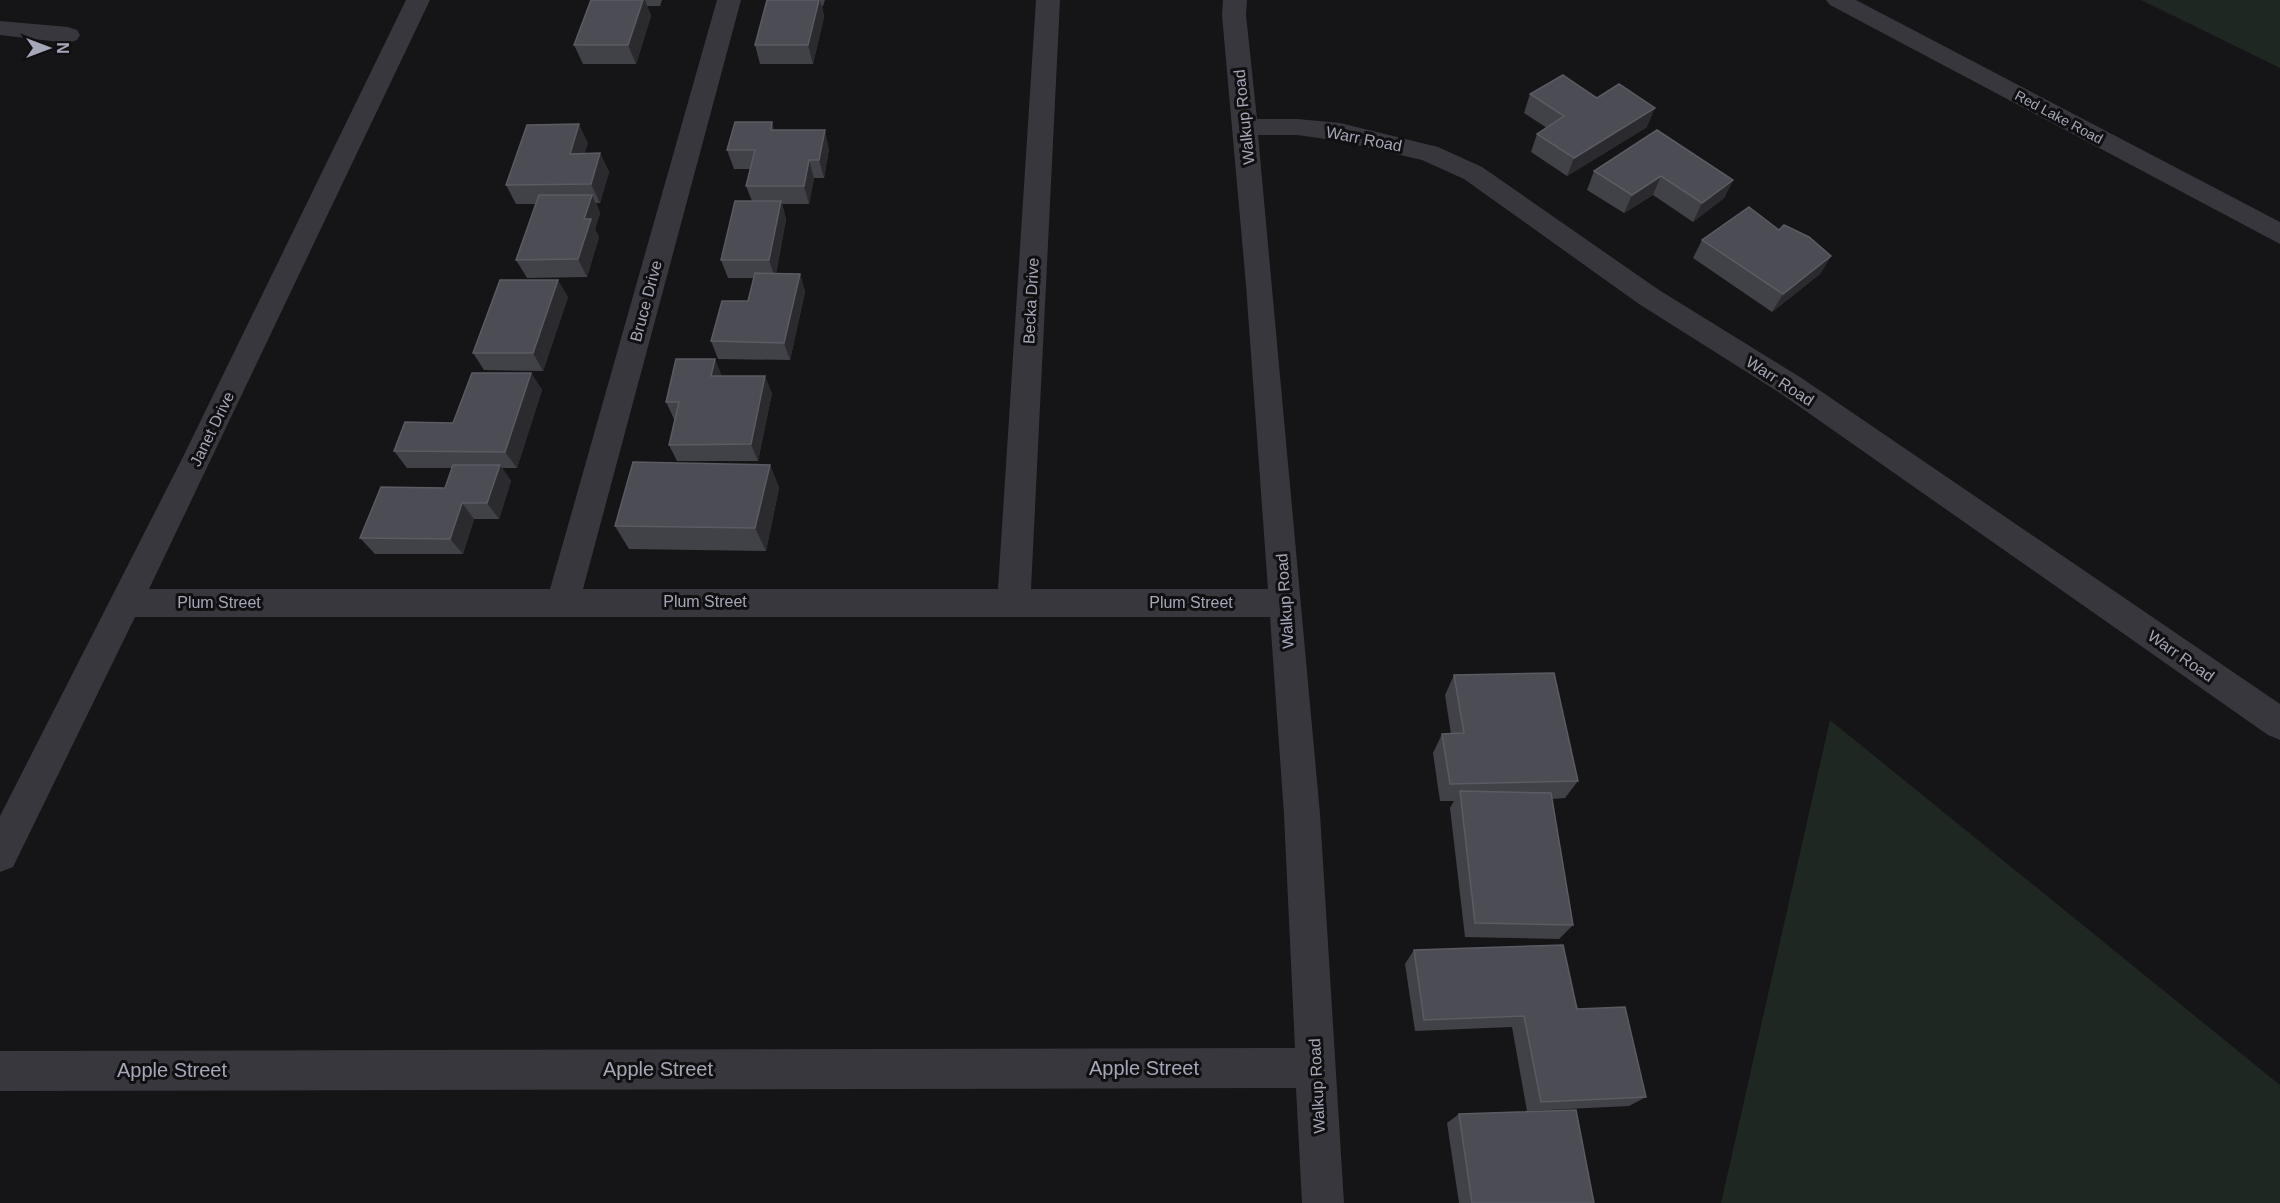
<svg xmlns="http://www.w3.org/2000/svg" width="2280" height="1203" viewBox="0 0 2280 1203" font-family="Helvetica,sans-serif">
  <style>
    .green { fill: #1e2721 }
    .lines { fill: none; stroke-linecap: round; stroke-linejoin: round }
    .minor { fill: #38373e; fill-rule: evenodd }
    .wall { fill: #414247 }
    .shaded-wall { fill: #2b2b2f }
    .building { fill: #4c4d54; stroke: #5a5b63; stroke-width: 1.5 }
    .labels { text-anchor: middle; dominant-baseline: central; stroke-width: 6; stroke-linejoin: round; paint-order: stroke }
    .far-street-label { font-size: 14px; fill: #a5a7b8; stroke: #101012 }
    .street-label { font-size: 16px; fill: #a5a7b8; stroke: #101012 }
    .near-street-label { font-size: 20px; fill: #a5a7b8; stroke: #101012 }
  </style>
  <rect width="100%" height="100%" fill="#151517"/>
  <!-- green -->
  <g class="green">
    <polygon points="2141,0 2280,0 2280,68"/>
    <polygon points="1830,720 2280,1085 2280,1203 1721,1203"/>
  </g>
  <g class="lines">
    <!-- minor -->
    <g class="minor">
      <polygon points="406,0 430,0 149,589 550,589 717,0 741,0 583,589 998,589 1036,0 1060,0 1031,589 1268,589 1246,285 1222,15 1223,0 1247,0 1246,15 1257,119 1297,119 1340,123 1438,147 1482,167 1659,290 1800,377 2280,704 2280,740 2268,735 1780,393 1639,304 1464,179 1422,160 1340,141 1297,135 1258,135 1320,814 1344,1203 1302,1203 1296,1088 0,1091 0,1051 1295,1048 1284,814 1270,617 135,617 13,867 0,872 0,816 182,459"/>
      <polygon points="1826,0 1856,0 2280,222 2280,244 1830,5"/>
      <polygon points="0,21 68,27 77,30 80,35 77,40 68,43 0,35"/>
    </g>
  </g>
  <!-- wall -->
  <g class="wall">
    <polygon points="591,0 662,0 660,6 647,6 651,16 636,64 583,64 574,45"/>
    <polygon points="767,0 825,0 823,6 822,6 824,17 813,64 760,64 755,45"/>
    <polygon points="1530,94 1597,98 1647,127 1567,176 1531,152 1537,134 1547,128 1524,113"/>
    <polygon points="775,130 829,149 824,178 814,178 809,204 782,204 786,219 776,274 800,274 805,292 790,360 718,359 711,341 748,301 754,278 728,278 721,260 752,201 746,186 751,169 734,169 727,150"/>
    <polygon points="588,143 584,153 600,153 609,172 600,203 596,203 600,213 595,229 599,237 587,277 527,278 516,260 536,204 516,204 506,185"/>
    <polygon points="1594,171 1733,180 1724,198 1693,222 1653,195 1624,213 1587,190"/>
    <polygon points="1779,230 1831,256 1820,274 1772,312 1693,258 1702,240"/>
    <polygon points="568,297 543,371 484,370 473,353"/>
    <polygon points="531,373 542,390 517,468 502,468 511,481 499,519 474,519 463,554 375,554 360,538 445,488 452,468 407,468 394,451 453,423"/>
    <polygon points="722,376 772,393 758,461 677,461 669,445 675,419 674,419 666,402"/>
    <polygon points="770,465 779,488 766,551 629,549 615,526"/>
    <polygon points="1454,675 1578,781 1565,798 1552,799 1573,925 1559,939 1465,937 1450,808 1454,801 1440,801 1433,753 1442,734 1451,734 1445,695"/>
    <polygon points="1414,950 1577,1009 1646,1097 1629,1106 1527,1111 1512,1027 1415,1031 1405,964"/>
    <polygon points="1459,1114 1594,1203 1459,1203 1447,1123"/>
  </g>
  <!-- shaded-wall -->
  <g class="shaded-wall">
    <polygon points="643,0 645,0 651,16 636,64 628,45"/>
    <polygon points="819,0 820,0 824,17 813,64 808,45"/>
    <polygon points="1655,108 1647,127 1567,176 1574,158"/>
    <polygon points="772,122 778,141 771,130"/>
    <polygon points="579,124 588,143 579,172 570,154"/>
    <polygon points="825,130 829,149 824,178 819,160"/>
    <polygon points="600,153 609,172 600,203 591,184"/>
    <polygon points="809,160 814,178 809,204 804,186"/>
    <polygon points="1661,176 1653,195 1624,213 1632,195"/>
    <polygon points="1733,180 1724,198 1693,222 1702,203"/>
    <polygon points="592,195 600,213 595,229 599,237 587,277 578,259 584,219"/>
    <polygon points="781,201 786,219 775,278 769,260"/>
    <polygon points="1831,256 1820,274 1772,312 1783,294"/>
    <polygon points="800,274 805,292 790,360 784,343"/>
    <polygon points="558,280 568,297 543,371 533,353"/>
    <polygon points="715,359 722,376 711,376"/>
    <polygon points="531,373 542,390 517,468 505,452"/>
    <polygon points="765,376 772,393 758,461 751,444"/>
    <polygon points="500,465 511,481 499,519 487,503"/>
    <polygon points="770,465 779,488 766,551 755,528"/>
    <polygon points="462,503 474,519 463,554 450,539"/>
  </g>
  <!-- building -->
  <g class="building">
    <polygon points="591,0 643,0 628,45 574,45"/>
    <polygon points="767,0 819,0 808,45 755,45"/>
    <polygon points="1563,75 1597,98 1619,84 1655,108 1574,158 1537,134 1564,116 1530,94"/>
    <polygon points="735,122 772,122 771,130 825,130 819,160 809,160 804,186 746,186 755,150 727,150"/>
    <polygon points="579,124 570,154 600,153 591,184 506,185 527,125"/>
    <polygon points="1657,130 1733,180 1702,203 1661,176 1632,195 1594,171"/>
    <polygon points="539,195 592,195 584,219 591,219 578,259 516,260"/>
    <polygon points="735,201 781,201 769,260 721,260"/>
    <polygon points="1749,207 1779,230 1784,225 1809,237 1831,256 1783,294 1702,240"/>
    <polygon points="755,273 800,274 784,343 711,341 722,301 748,301"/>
    <polygon points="500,280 558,280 533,353 473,353"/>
    <polygon points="676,359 715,359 711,376 765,376 751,444 669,445 679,402 666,402"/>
    <polygon points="472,373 531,373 505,452 394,451 405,422 453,423"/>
    <polygon points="633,462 770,465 755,528 615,526"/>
    <polygon points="453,465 500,465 487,503 462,503 450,539 360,538 381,487 445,488"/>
    <polygon points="1554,673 1578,781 1450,784 1442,734 1464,733 1454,675"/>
    <polygon points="1460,791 1551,793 1573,925 1475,923"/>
    <polygon points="1563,945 1577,1009 1625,1007 1646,1097 1541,1102 1524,1016 1424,1020 1414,950"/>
    <polygon points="1576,1110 1594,1203 1472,1203 1459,1114"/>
  </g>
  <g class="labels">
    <!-- far-street labels -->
    <g class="far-street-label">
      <text transform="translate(2059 117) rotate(28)">Red Lake Road</text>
    </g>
    <!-- street labels -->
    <g class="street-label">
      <text transform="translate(1244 117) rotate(-96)">Walkup Road</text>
      <text transform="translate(1364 139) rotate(11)">Warr Road</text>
      <text transform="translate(646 301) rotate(-75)">Bruce Drive</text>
      <text transform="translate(1031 301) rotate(-87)">Becka Drive</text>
      <text transform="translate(1780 381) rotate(33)">Warr Road</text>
      <text transform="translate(212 429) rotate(-64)">Janet Drive</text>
      <text x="705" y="601">Plum Street</text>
      <text transform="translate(1285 601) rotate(-94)">Walkup Road</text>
      <text x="219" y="602">Plum Street</text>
      <text x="1191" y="602">Plum Street</text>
      <text transform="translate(2181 656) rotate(35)">Warr Road</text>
      <text transform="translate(1317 1086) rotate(-93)">Walkup Road</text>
    </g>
    <!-- near-street labels -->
    <g class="near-street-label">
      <text x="1144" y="1068">Apple Street</text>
      <text x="658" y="1069">Apple Street</text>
      <text x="172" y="1070">Apple Street</text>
    </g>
  </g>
  <!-- north arrow -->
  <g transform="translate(48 48) rotate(90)" stroke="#101012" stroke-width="4.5" paint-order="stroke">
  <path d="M0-4.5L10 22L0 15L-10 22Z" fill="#a5a7b8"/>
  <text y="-9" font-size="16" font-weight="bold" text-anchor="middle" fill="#a5a7b8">N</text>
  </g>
</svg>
